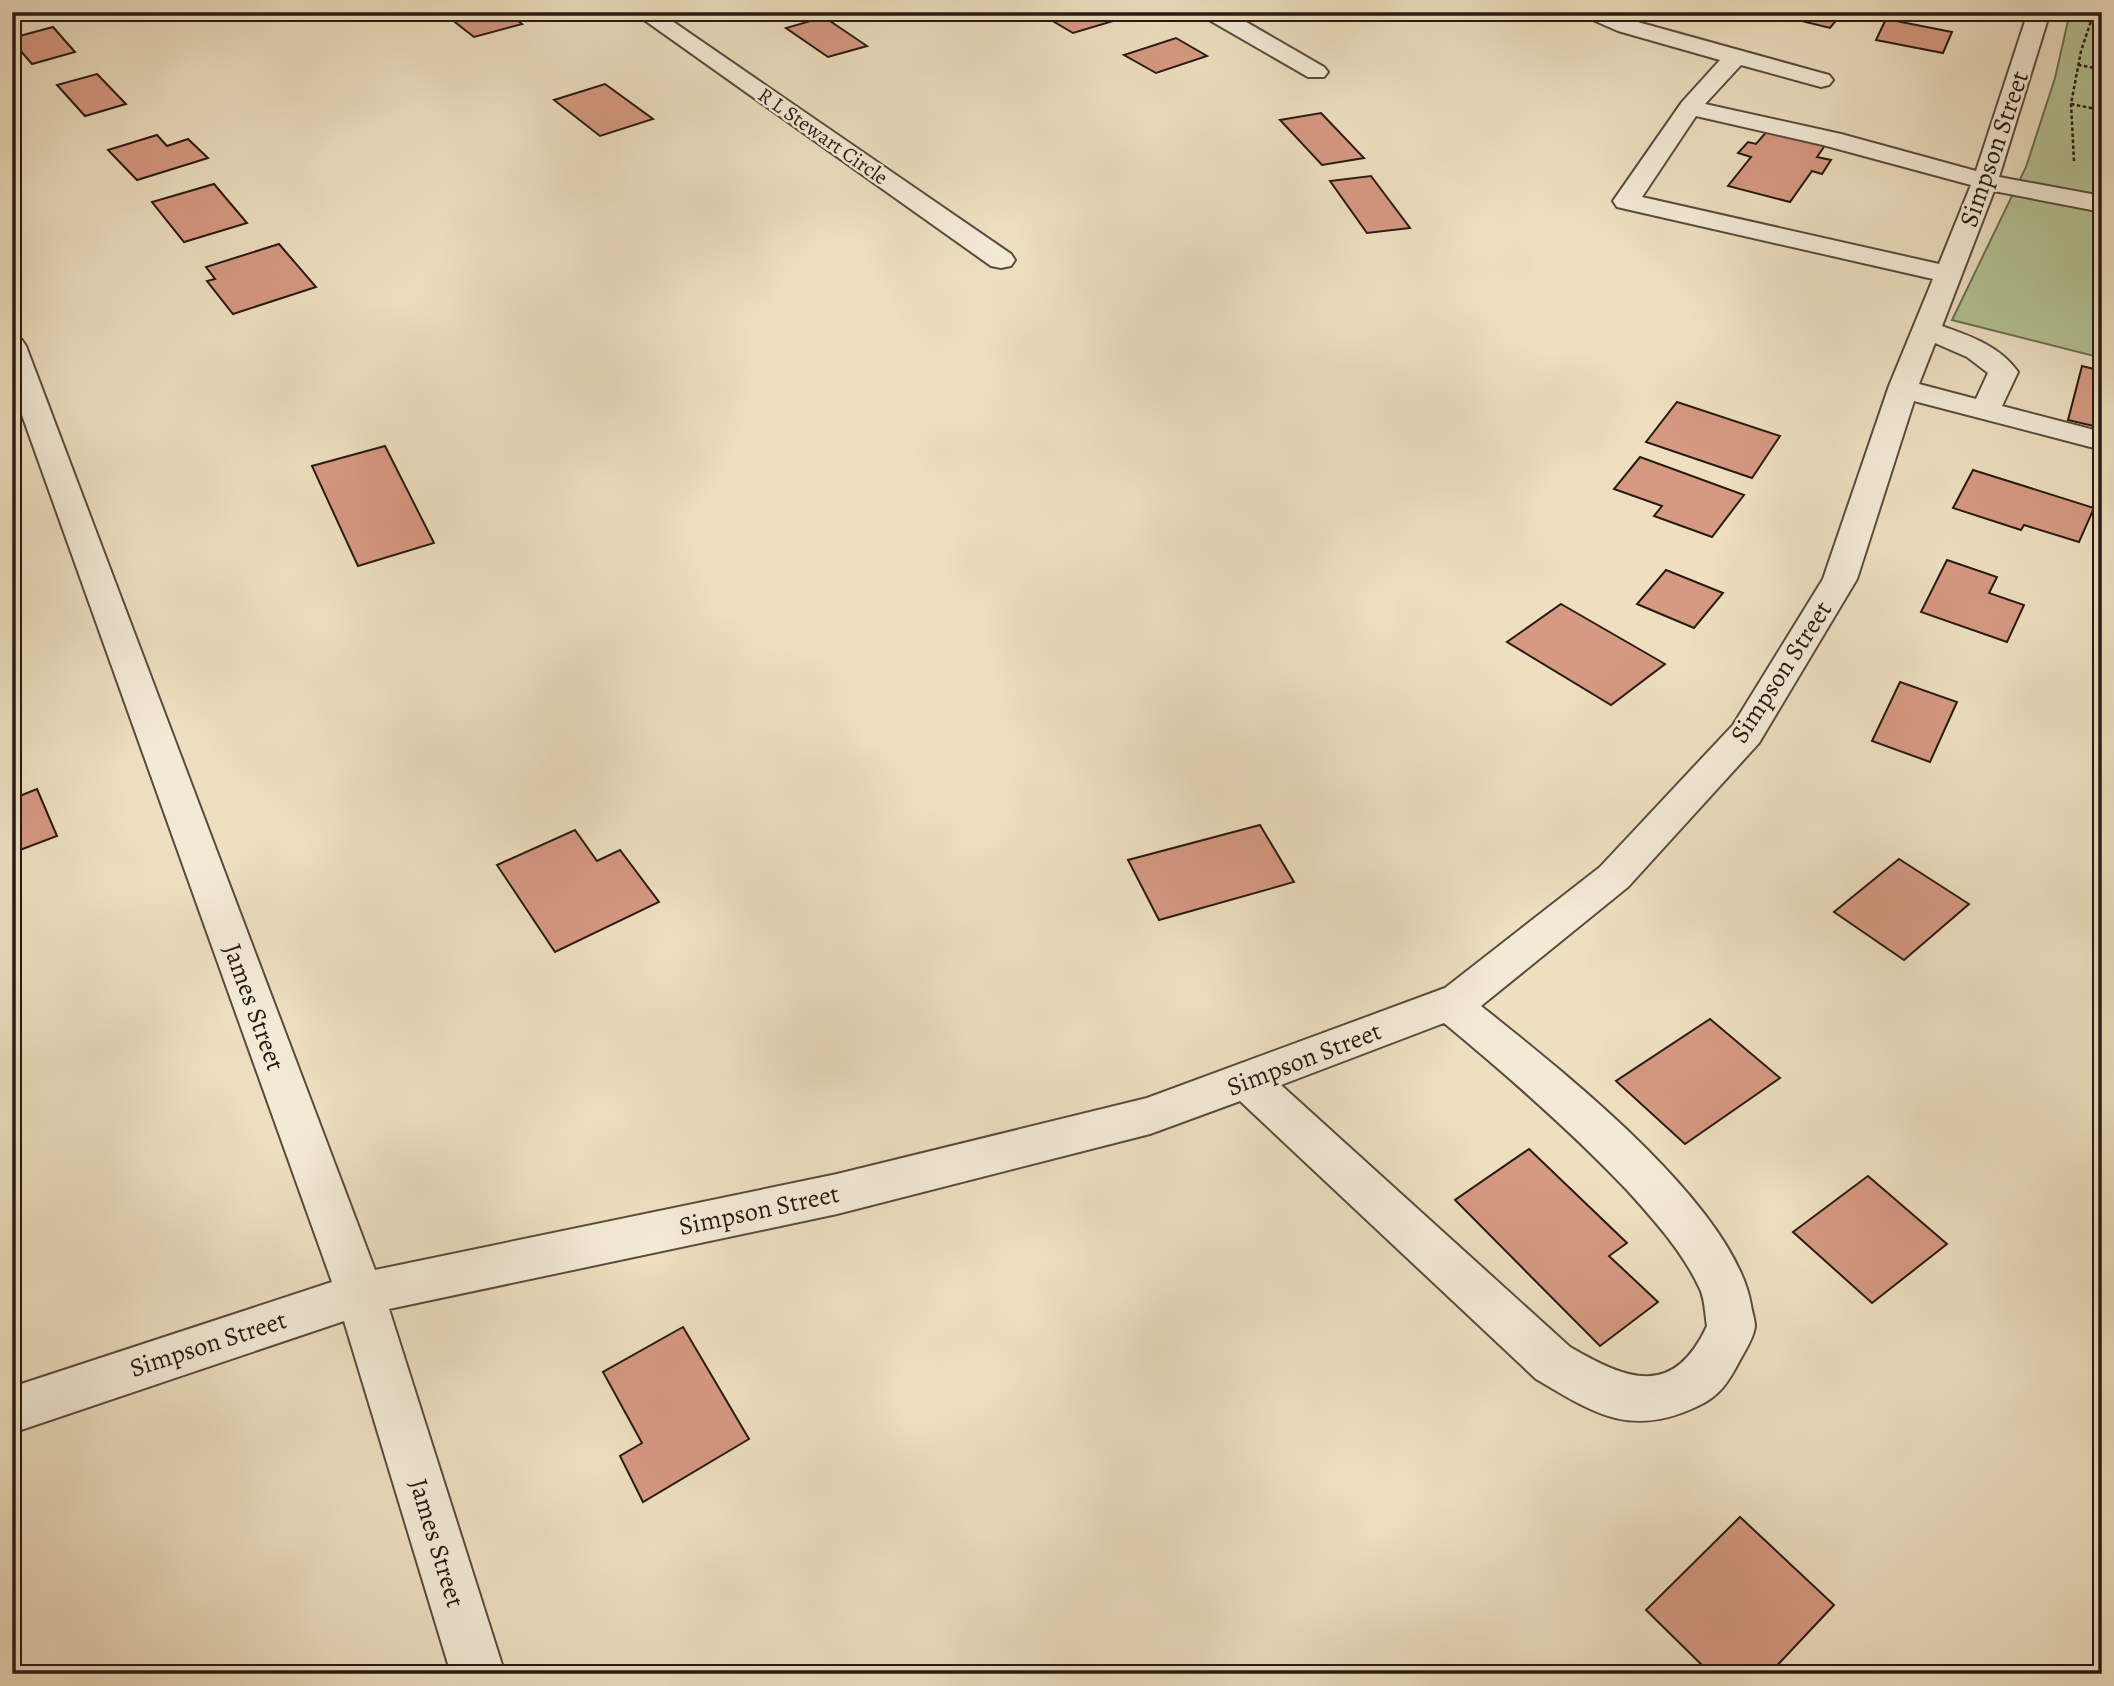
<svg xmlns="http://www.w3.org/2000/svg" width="2114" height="1686" viewBox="0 0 2114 1686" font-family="Alegreya,serif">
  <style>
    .green { fill: #b4c295; stroke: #6e6e54; stroke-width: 2 }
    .building { fill: #d69982; stroke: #291a14; stroke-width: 2 }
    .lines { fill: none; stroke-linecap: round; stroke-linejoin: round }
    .minor-casing { stroke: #5a4b3f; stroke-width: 4 }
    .path { stroke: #291a14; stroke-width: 2.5; stroke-dasharray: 3.5 2.5; stroke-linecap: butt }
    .minor { fill: #f3ead6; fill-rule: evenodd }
    .labels { text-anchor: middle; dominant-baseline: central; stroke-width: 5; stroke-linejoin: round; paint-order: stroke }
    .far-street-label { font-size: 21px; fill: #291a14; stroke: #f3ead6 }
    .street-label { font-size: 26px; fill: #291a14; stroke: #f3ead6 }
  </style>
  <rect width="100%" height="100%" fill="#eddfc0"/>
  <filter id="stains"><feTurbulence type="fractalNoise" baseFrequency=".00286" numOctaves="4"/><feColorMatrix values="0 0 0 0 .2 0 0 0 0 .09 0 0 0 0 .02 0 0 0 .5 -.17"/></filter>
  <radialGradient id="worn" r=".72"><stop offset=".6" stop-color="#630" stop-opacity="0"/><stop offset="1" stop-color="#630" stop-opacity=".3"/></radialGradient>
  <!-- green -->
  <polygon class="green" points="2070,12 2102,12 2102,358 1952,320 2026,167 2055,78"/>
  <!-- building -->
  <g class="building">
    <polygon points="442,12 507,12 522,24 474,37"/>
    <polygon points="1062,12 1134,12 1137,14 1073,33 1046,17"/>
    <polygon points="1765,12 1843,12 1830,28"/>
    <polygon points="824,17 867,46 828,57 786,28"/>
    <polygon points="1886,19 1952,32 1943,53 1876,40"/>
    <polygon points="53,27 75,52 32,64 12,41 12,38"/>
    <polygon points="1176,38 1207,56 1156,73 1124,55"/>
    <polygon points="97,74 126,104 85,116 57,85"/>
    <polygon points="605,84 653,119 600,136 554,100"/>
    <polygon points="1321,113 1364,158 1322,165 1280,120"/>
    <polygon points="1768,130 1826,144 1817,157 1831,160 1822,174 1812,171 1790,202 1728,186 1751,157 1738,153 1748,142 1756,144"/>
    <polygon points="157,135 167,146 188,139 208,158 137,180 108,150"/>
    <polygon points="1371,176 1410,228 1367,233 1330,181"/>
    <polygon points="214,184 247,223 184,242 152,202"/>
    <polygon points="279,244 316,287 233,314 207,281 215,279 206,267"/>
    <polygon points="2082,366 2102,371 2102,428 2068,420"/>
    <polygon points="1677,402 1780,436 1752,478 1646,442"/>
    <polygon points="385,446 434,543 358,566 312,466"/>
    <polygon points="1640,457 1744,495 1712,537 1654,516 1662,506 1614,489"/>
    <polygon points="1973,470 2094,508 2079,542 2024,525 2021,530 1953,508"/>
    <polygon points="1947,560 1997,577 1989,593 2024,605 2007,642 1921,612"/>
    <polygon points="1666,570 1723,593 1694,628 1637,604"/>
    <polygon points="1561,604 1665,664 1611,705 1507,642"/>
    <polygon points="1900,682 1957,702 1930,762 1872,741"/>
    <polygon points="37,789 57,836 12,853 12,799"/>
    <polygon points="1260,825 1294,882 1159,920 1128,860"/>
    <polygon points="575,830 597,861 620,850 659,902 555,952 497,865"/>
    <polygon points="1899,859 1969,904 1904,960 1834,912"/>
    <polygon points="1710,1019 1780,1078 1685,1144 1616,1081"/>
    <polygon points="1529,1149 1627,1243 1609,1256 1658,1302 1600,1346 1455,1200"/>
    <polygon points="1868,1176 1947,1244 1872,1303 1793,1232"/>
    <polygon points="683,1327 749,1439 643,1502 620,1456 642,1443 603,1372"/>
    <polygon points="1740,1517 1834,1605 1769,1674 1711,1674 1646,1610"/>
  </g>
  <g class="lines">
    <!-- minor casing -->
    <g class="minor-casing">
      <g id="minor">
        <polygon points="633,12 659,12 1011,254 1015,260 1011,266 1001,268 991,266"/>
        <polygon points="1201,12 1229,12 1324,67 1328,72 1324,77 1308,77 1204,17"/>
        <path d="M1583,12H1613L1634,21L1829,75L1833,80L1829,85L1821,87L1741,65L1705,104L1841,134L1976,171L2028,12H2050L1999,177L2102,196V212L1994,191L1942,326C1970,336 2000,346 2018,372L2002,406L2102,432V450L1914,401L1857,579L1759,743L1628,887L1481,1006C1560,1069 1734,1205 1751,1305C1752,1312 1755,1320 1755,1326C1754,1337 1745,1351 1740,1360C1729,1381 1720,1396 1698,1406C1631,1438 1595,1414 1536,1379L1240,1101L1150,1134L837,1214L389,1309L505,1674H451L344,1321L12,1433V1387L332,1282L12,387V337L22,340L26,346L375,1270L837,1174L1147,1098L1445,988L1600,867L1733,725L1823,579L1889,386L1933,279L1617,207L1613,201L1682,102L1720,60L1618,31L1586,17ZM1696,116L1823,145L1971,185L1939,264L1642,197ZM1935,343L1967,357L1988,373L1976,399L1919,384ZM1444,1023C1508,1076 1570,1130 1627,1190C1654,1220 1683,1252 1700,1289C1705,1300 1705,1314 1707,1326C1673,1399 1627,1380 1570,1347L1281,1085Z"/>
      </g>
    </g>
    <!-- path -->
    <g class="path">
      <polyline points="2078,65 2102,69"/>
      <polyline points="2071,104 2101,110"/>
      <polyline points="2074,161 2071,104 2081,51 2094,12"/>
    </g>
    <!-- minor -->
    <use href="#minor" class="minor"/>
  </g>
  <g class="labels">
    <!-- far-street labels -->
    <g class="far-street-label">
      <text transform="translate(823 136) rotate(35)">R L Stewart Circle</text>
    </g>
    <!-- street labels -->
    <g class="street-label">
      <text transform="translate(1994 149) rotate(-71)">Simpson Street</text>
      <text transform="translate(1781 672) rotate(-57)">Simpson Street</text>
      <text transform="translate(254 1007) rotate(70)">James Street</text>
      <text transform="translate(1304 1059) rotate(-21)">Simpson Street</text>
      <text transform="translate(759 1210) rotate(-12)">Simpson Street</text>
      <text transform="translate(208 1344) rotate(-18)">Simpson Street</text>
      <text transform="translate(437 1543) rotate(73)">James Street</text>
    </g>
  </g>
  <!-- margin -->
  <rect width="2114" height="1686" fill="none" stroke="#eddfc0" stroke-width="42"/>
  <rect x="14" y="14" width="2086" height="1658" fill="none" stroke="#291a14" stroke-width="3.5"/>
  <rect x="21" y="21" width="2072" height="1644" fill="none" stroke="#291a14" stroke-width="2"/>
  <rect width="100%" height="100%" filter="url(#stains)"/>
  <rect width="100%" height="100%" fill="url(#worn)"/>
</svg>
